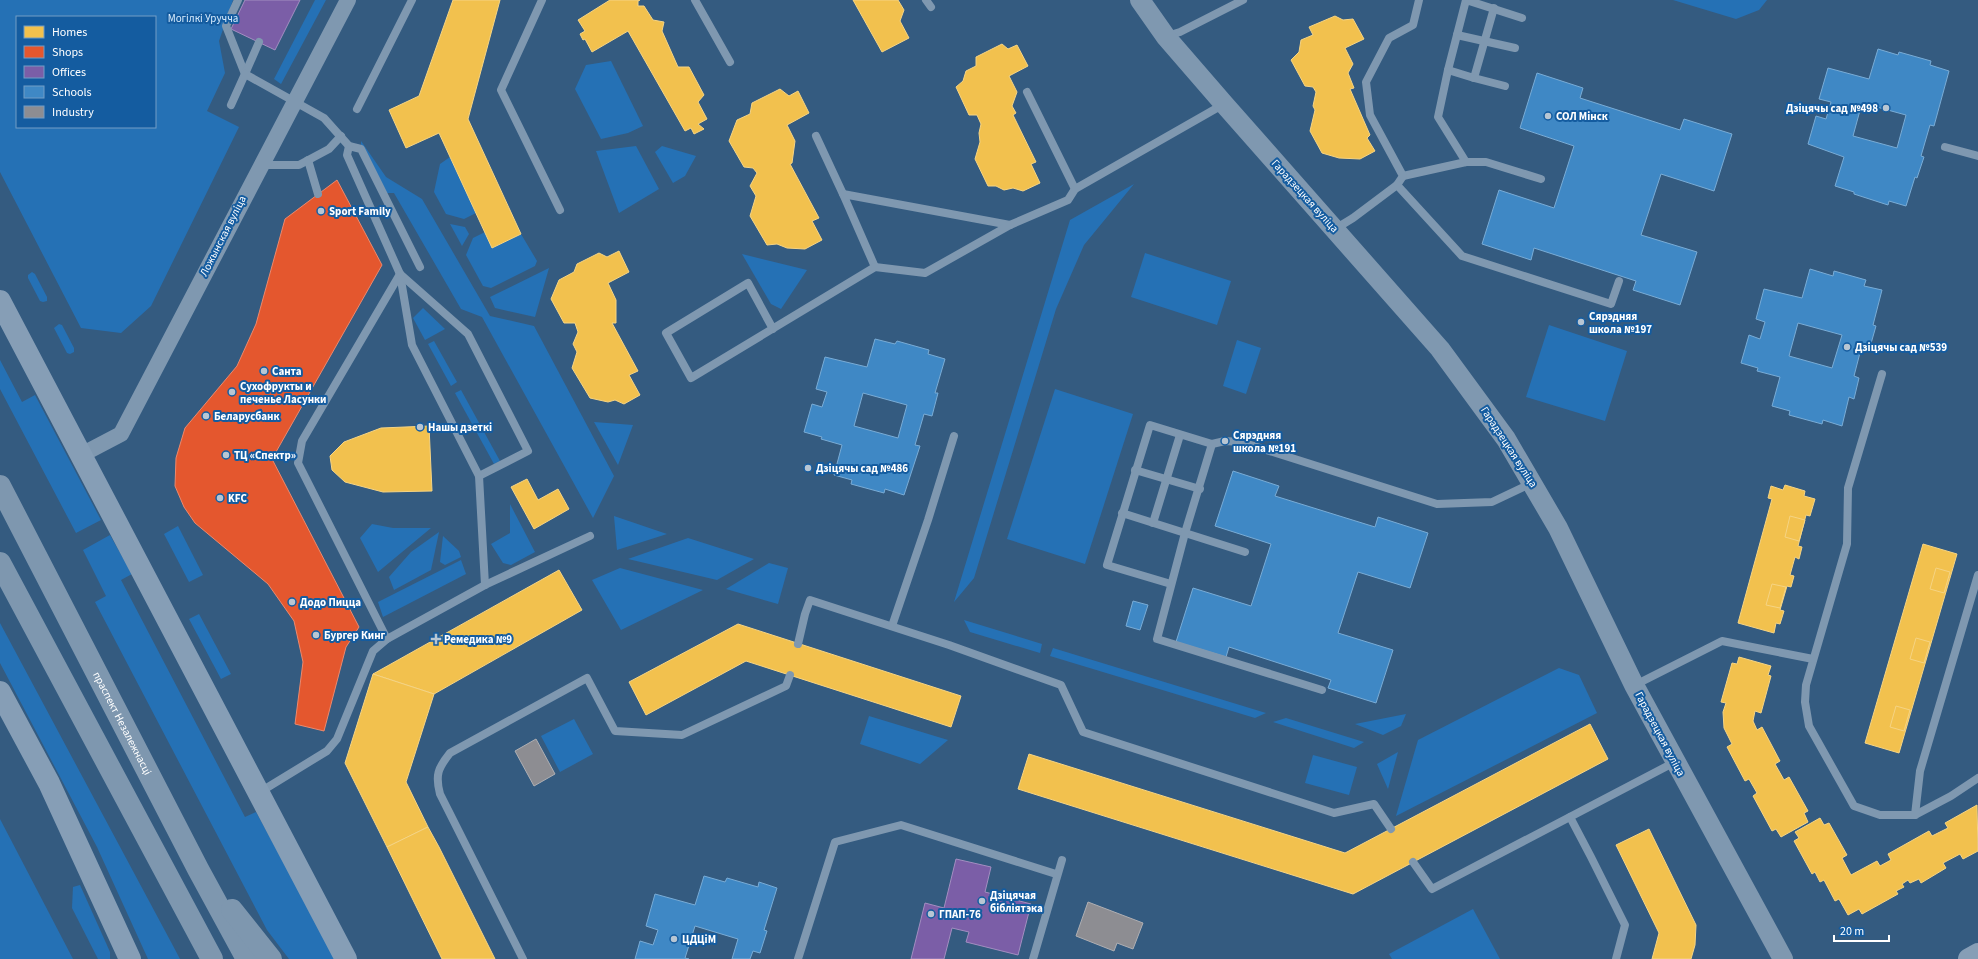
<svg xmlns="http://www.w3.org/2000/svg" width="1978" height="959" viewBox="0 0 1978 959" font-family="'Source Sans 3',sans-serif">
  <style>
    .green { fill: #2571b5; fill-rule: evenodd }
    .homes { fill: #f2c14e; stroke: #f6d483 }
    .shops { fill: #e4572e; stroke: #ec896d }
    .offices { fill: #7b5ea7; stroke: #a38ec1 }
    .schools { fill: #3f88c5; stroke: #79acd6; fill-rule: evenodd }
    .industry { fill: #8d8d92; stroke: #afafb3 }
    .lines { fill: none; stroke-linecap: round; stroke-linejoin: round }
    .service { stroke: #7f98b0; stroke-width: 8 }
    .minor { stroke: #7f98b0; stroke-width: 16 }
    .tertiary { stroke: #7f98b0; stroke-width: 20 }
    .secondary { stroke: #869eb6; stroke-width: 22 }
    .trunk { stroke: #7e97af; stroke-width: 22 }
    .poi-dot { fill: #b8c6d3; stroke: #145ca0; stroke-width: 1.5 }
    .labels { text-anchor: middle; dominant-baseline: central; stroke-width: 4; stroke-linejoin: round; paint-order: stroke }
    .park-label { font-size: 11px; fill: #d6ebfd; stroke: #145ca0 }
    .poi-label { font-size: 11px; font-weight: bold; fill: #fff; stroke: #145ca0; text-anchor: start }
    .street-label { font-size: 11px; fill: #fff; stroke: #145ca0 }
  </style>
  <rect width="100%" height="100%" fill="#345b80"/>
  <!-- green -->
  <g class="green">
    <path d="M0,0H233L219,41L225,73L207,111L239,127L151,306L121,333L81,328L0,172ZM17,17H155V127H17Z"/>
    <polygon points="315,0 326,0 281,84 274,79"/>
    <polygon points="1673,0 1767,0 1759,10 1736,19"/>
    <polygon points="611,61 643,126 628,133 601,139 575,89 586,65"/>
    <polygon points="361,141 386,177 422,199 490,316 534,326 614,476 593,518 482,317 461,309 394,193 387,193 361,150"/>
    <polygon points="636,146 659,189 619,213 596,151"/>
    <polygon points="662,146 696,156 685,176 673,183 655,152"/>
    <polygon points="450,157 476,213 464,219 446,214 434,192 440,164"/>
    <polygon points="1134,184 1084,245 1056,309 974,578 954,602 1070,220"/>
    <polygon points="450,224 465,227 469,234 462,246"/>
    <polygon points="485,232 492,248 521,234 537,261 535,266 491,288 483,286 466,255 473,238"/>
    <polygon points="1145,253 1231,281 1217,325 1131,297"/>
    <polygon points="742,254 807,270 781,309 771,304"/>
    <polygon points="549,268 535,317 495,308 490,297"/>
    <polygon points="32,272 35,274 47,297 47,301 43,302 40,301 28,278 28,275"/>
    <polygon points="423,308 445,329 425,340 413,318"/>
    <polygon points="59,324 62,325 74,348 74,352 70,354 67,353 54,328"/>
    <polygon points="1549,325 1627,351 1605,421 1526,397"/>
    <polygon points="1237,340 1261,348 1246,394 1223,386"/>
    <polygon points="434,341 457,382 451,386 428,344"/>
    <polygon points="0,360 22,402 35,395 101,520 76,533 0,389"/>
    <polygon points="1055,389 1133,414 1085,564 1007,539"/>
    <polygon points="461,390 500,461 494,464 455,393"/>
    <polygon points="594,422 633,425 618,465"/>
    <polygon points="510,504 535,552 511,565 503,563 491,544 510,533"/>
    <polygon points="614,516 667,534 617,550"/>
    <polygon points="372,524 393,528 431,528 378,572 360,538"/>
    <polygon points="178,526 203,575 189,582 164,534"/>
    <polygon points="439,532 431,570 394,590 389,577 411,552"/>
    <polygon points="110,535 132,574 121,580 245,817 256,812 337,959 289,959 267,930 95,602 106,596 83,550"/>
    <polygon points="443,536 459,551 461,557 445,565 440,562"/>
    <polygon points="688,538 754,559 717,580 628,559"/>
    <polygon points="461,560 466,574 383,617 378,602"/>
    <polygon points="769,563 788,568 778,604 726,589"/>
    <polygon points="620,568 703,590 621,630 592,580"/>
    <polygon points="199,614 231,674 221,679 189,619"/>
    <polygon points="964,620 1042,644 1040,653 970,632"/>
    <polygon points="0,623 171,942 180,959 148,959 97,847 0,663"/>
    <polygon points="1053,648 1266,713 1255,718 1050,656"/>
    <polygon points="1559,668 1579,675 1597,713 1396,816 1418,740"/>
    <polygon points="1406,714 1401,726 1383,735 1355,724"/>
    <polygon points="869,716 948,740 920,764 860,744"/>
    <polygon points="1286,718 1364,742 1354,748 1273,722"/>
    <polygon points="574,719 593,754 560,772 541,736"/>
    <polygon points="1398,752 1388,789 1377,764"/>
    <polygon points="1313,755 1357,767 1349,795 1305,783"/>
    <polygon points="0,819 73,959 0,959"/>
    <polygon points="80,885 110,952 110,959 98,959 72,908 73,887"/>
    <polygon points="1473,909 1500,959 1392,959 1389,954"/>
  </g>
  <!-- homes -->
  <g class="homes">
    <polygon points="453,0 500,0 468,119 521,234 492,248 439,133 406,148 389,110 419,96"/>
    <polygon points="610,0 640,0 638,1 638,6 644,6 653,20 664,22 662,31 678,67 689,67 704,95 698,102 707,119 698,124 704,129 694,134 691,128 685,131 628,31 592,52 585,39 583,40 580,34 585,31 578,20"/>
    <polygon points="853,0 898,0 904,10 900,21 909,38 882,52"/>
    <polygon points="1335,16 1343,20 1353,19 1364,39 1345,48 1353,64 1348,73 1354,88 1350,89 1370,135 1367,138 1375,151 1360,159 1339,158 1322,153 1310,131 1315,110 1313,106 1316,92 1313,87 1305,86 1291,60 1299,52 1301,40 1313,35 1309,27"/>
    <polygon points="1002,44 1008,49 1017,45 1028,66 1009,76 1017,92 1012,106 1016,113 1013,115 1036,162 1031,164 1040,183 1023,191 1013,188 1004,190 996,186 988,186 975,159 980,142 979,133 981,124 977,115 969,115 956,87 963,81 966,71 976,66 976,57"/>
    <polygon points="780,89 789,96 798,91 809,113 787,125 795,141 792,163 790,164 819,218 812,221 822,240 805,249 787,248 777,244 767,245 750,216 756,196 750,186 757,173 753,168 744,167 729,141 737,120 750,114 752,103"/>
    <polygon points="619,251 629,272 608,283 616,300 616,323 612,323 638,371 629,375 640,395 624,404 615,400 608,402 590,398 572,368 577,352 573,344 578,332 575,323 564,323 551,299 559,280 574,272 577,264 599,253 607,257"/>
    <polygon points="429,426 432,491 383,492 345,482 332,470 330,456 344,442 381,428"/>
    <polygon points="527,479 538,500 558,489 569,509 534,529 511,487"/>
    <polygon points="1785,485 1805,491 1804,496 1815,499 1810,516 1806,515 1798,546 1802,547 1799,559 1795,557 1790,575 1794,576 1791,587 1787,586 1780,610 1784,611 1780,624 1776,623 1774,633 1738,623 1772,499 1768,498 1771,486 1783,490"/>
    <polygon points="1790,516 1805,520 1799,541 1785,537"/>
    <polygon points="1923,544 1957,554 1899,753 1865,743"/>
    <polygon points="1936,568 1950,572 1944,593 1930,589"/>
    <polygon points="559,570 582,610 434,694 373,674"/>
    <polygon points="1772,584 1786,587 1780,608 1766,605"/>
    <polygon points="738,624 961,696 951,727 746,661 646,715 629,682"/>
    <polygon points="1916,638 1930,642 1924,663 1910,659"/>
    <polygon points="1739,657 1771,666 1768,675 1771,676 1761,713 1755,711 1753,721 1757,730 1762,727 1780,761 1775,764 1784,780 1789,777 1808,811 1804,813 1808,822 1781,837 1776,829 1772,831 1753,796 1757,793 1749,779 1745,781 1727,747 1732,744 1724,728 1723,712 1726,703 1721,702 1732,663 1737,664"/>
    <polygon points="373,674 434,694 406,782 428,827 387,847 345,763"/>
    <polygon points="1896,706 1910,710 1904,731 1890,727"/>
    <polygon points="1590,724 1608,759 1353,894 1018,789 1029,754 1345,853"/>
    <polygon points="1977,805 1978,851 1963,859 1960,854 1943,863 1946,868 1921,883 1919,879 1910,883 1908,880 1902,884 1904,887 1896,891 1898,894 1862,914 1859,909 1848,915 1839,899 1835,901 1824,880 1820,882 1815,872 1812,874 1794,841 1799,838 1795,832 1820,818 1824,825 1829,823 1847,855 1842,858 1851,875 1877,861 1880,866 1891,860 1888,854 1929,831 1932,836 1948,828 1945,823"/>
    <polygon points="428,827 439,847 495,959 442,959 387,847"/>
    <polygon points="1649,829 1696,925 1695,945 1691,959 1652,959 1659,933 1616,845"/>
  </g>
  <!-- shops -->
  <polygon class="shops" points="337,180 382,265 272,459 359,627 346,647 324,731 295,724 303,662 294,621 268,584 195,523 184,507 175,486 176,458 185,428 237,366 256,324 285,219"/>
  <!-- offices -->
  <g class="offices">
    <polygon points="245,0 300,0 275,50 231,29"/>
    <polygon points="956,859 991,867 985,892 1031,904 1018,955 966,942 969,932 952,928 944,959 911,959 925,903 944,908"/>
  </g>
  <!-- schools -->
  <g class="schools">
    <path d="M1878,49L1898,55L1899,52L1931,61L1930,65L1949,71L1934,126L1930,125L1921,156L1924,157L1917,178L1915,177L1906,206L1889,201L1888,205L1854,194V192L1835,186L1844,157L1808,144L1816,116L1826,119L1831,102L1819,99L1828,68L1869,79ZM1862,103L1906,115L1897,148L1853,136Z"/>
    <polygon points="1537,73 1583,88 1580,98 1680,130 1684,119 1732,134 1714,191 1661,174 1641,235 1697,252 1680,305 1633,290 1636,281 1534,248 1531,260 1482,244 1499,190 1554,208 1574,146 1520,128"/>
    <path d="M1810,269L1833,276L1834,271L1866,280L1864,286L1882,290L1873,325L1876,326L1870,347L1862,345L1854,376L1859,378L1854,399L1849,397L1842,426L1823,420L1822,424L1789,415L1790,411L1772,406L1780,377L1757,371L1758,368L1741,363L1749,335L1760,339L1765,322L1756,319L1764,289L1802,298ZM1798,323L1842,335L1832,368L1789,356Z"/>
    <path d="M875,339L895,344L897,341L929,350L928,354L945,359L935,393H938L932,416L924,414L915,445L920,446L904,495L885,489L884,493L851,484L852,480L834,475L842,445L821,439L822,437L804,432L812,404L822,407L827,392L816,389L825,357L867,367ZM863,393L907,405L898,438L854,426Z"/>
    <polygon points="1233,471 1279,486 1275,496 1375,527 1378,517 1428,533 1410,588 1358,572 1338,633 1393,650 1376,703 1328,688 1331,680 1229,647 1226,657 1176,642 1193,588 1251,606 1271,544 1215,526"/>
    <polygon points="1133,601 1148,605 1140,630 1126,626"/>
    <polygon points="704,876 725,882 727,878 758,887 759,882 777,888 764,930 767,931 760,953 753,951 750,959 732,959 738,939 695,926 685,958 689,959 635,959 640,941 653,945 658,930 646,926 655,894 695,905"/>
  </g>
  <!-- industry -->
  <g class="industry">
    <polygon points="536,739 555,774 534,786 515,751"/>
    <polygon points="1088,902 1143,923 1133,949 1117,943 1114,951 1076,936"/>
  </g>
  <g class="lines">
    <!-- service -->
    <g class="service">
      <polyline points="238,0 226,26 245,74"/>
      <polyline points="542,0 501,90 560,210"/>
      <polyline points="695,0 730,62"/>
      <polyline points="926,0 931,7"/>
      <polyline points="1457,35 1515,48"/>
      <polyline points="1167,36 1180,32 1243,0"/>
      <polyline points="1448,70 1474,78 1494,8"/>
      <polyline points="245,74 259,42"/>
      <polyline points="1474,78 1505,86"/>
      <polyline points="1027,92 1075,189"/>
      <polyline points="231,105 245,74 324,118 349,146 361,149 420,267"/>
      <polyline points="357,109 412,0"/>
      <polyline points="816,136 843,194"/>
      <polyline points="349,146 347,155 400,274 412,345 479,476 485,585"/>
      <polyline points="1945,147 1978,156"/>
      <polyline points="308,160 318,194"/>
      <polyline points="1466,162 1438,117 1448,70 1466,0 1522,18"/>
      <polyline points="260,165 299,165 329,149 341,136"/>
      <polyline points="1403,176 1466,162 1486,162 1541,179"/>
      <polyline points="1397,185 1403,176 1370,115 1366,82 1389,38 1413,25 1419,0"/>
      <polyline points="1335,229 1353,218 1397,185 1462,256 1611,304 1619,281"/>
      <polyline points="875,267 843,194 1010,225"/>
      <polyline points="400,274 468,334 528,451 479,476"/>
      <polyline points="773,329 748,283 666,333 691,378 875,267 925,273 1010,225 1068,200 1075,189 1224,104"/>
      <polyline points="1882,374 1848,488 1847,544 1806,685 1805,702 1809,726 1854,806 1880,815 1915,815 1951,796 1978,778"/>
      <polyline points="1135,470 1200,489"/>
      <polyline points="1122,513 1245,552"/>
      <polyline points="1153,523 1180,435"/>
      <polyline points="1171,584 1107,565 1150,425 1212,444"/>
      <polyline points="892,626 928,520 954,436"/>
      <polyline points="387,639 298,463 302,441 400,274"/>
      <polyline points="798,644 805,614 810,600 949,645 1061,685 1083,732 1334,813 1374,804 1391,829"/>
      <polyline points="1635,685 1722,641 1813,659"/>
      <polyline points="1322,690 1157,639 1185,533 1212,444 1225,441 1241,442 1437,504 1492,502 1532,483"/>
      <polyline points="260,792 327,751 337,739 373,651 387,639 485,585 590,536"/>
      <polyline points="1915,815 1920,771 1978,575"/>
      <polyline points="1570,817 1591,857 1625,925 1616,959"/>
      <polyline points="1413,862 1432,889 1675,762"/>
      <path d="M523,959L440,794C435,775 438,768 450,753L587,678L615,731L682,735L786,686L790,675"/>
      <polyline points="798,959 835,842 901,825 1056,874"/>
      <polyline points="1033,959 1062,860"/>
    </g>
    <!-- minor -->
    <polyline class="minor" points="81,455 121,434 348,0"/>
    <!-- tertiary -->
    <polyline class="tertiary" points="1140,0 1166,37 1224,104 1440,349 1506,439 1558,528 1634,685 1783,959"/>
    <!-- secondary -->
    <g class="secondary">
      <polyline points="0,301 346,959"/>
      <polyline points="0,692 49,783 130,959"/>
      <polyline points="1969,959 1978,954"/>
    </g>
    <!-- trunk -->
    <g class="trunk">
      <path id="s1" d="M0,486L198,869L247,959"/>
      <polyline points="0,563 212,959"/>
      <polyline points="232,910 271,959"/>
    </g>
  </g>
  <!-- markers -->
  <g class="poi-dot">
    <circle cx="1886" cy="108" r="4"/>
    <circle cx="1548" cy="116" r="4"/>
    <circle cx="321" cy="211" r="4"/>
    <circle cx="1581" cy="322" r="4"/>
    <circle cx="1847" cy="347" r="4"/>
    <circle cx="264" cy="371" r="4"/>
    <circle cx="232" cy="392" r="4"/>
    <circle cx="206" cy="416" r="4"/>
    <circle cx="420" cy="427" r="4"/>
    <circle cx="1225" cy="441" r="4"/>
    <circle cx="226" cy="455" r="4"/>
    <circle cx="808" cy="468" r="4"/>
    <circle cx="220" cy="498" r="4"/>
    <circle cx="292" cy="602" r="4"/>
    <circle cx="316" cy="635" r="4"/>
    <path d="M434 633h4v4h4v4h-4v4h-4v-4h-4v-4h4z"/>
    <circle cx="982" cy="901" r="4"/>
    <circle cx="931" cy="914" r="4"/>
    <circle cx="674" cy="939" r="4"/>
  </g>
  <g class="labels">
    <!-- park labels -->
    <g class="park-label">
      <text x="203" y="18">Могілкі Уручча</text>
    </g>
    <!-- poi labels -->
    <g class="poi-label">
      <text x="1878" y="108" text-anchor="end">Дзіцячы сад №498</text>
      <text x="1556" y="116">СОЛ Мінск</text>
      <text x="329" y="211">Sport Family</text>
      <text x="1589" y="316">Сярэдняя<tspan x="1589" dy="13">школа №197</tspan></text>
      <text x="1855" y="347">Дзіцячы сад №539</text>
      <text x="272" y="371">Санта</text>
      <text x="240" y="386">Сухофрукты и<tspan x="240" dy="13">печенье Ласунки</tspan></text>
      <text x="214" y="416">Беларусбанк</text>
      <text x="428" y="427">Нашы дзеткі</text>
      <text x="1233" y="435">Сярэдняя<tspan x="1233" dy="13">школа №191</tspan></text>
      <text x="234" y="455">ТЦ «Спектр»</text>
      <text x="816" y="468">Дзіцячы сад №486</text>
      <text x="228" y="498">KFC</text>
      <text x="300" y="602">Додо Пицца</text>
      <text x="324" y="635">Бургер Кинг</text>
      <text x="444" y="639">Ремедика №9</text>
      <text x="990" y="895">Дзіцячая<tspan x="990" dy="13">бібліятэка</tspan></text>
      <text x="939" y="914">ГПАП-76</text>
      <text x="682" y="939">ЦДЦіМ</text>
    </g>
    <!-- street labels -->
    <g class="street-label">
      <text transform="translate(1305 196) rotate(48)">Гарадзецкая вуліца</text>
      <text transform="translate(223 236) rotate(-63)">Ложынская вуліца</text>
      <text transform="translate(1509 447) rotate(57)">Гарадзецкая вуліца</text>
      <text stroke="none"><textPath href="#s1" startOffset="267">праспект Незалежнасці</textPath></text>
      <text transform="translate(1660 734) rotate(62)">Гарадзецкая вуліца</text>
    </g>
  </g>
  <!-- legend -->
  <rect x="16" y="16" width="140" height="112" fill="#145ca0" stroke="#729dc6"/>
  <rect x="24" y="26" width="20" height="12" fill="#f2c14e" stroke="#729dc6"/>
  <text x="52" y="36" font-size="12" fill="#ffffff">Homes</text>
  <rect x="24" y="46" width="20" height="12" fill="#e4572e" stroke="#729dc6"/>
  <text x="52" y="56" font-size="12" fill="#ffffff">Shops</text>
  <rect x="24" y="66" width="20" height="12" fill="#7b5ea7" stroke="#729dc6"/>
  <text x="52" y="76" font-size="12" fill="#ffffff">Offices</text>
  <rect x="24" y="86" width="20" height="12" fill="#3f88c5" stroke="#729dc6"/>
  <text x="52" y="96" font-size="12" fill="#ffffff">Schools</text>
  <rect x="24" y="106" width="20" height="12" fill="#8d8d92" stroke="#729dc6"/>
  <text x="52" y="116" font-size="12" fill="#ffffff">Industry</text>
  <!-- scale -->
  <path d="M1834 935v6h55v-6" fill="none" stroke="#ffffff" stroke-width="2"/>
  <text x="1840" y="935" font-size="12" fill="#ffffff" stroke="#145ca0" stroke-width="3" paint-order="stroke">20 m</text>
</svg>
